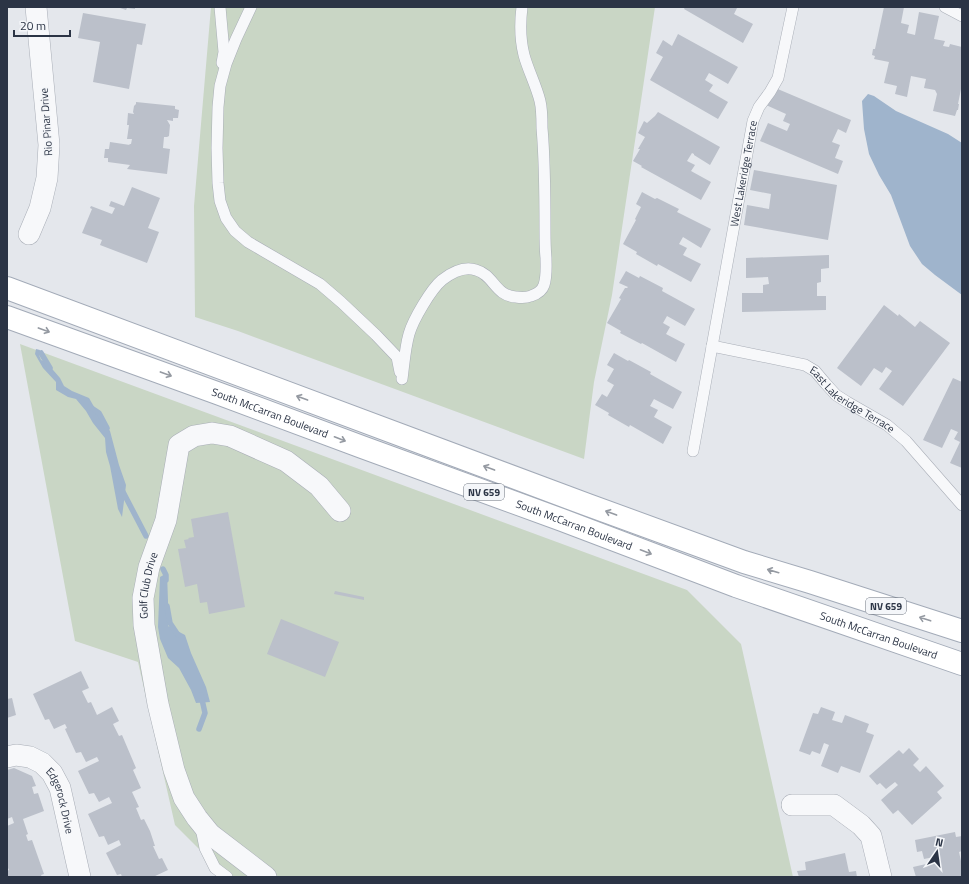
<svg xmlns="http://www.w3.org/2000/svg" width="969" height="884" viewBox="0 0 969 884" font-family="'Titillium Web',sans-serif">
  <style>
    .green { fill: #c9d6c5 }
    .water { fill: #9fb4cc }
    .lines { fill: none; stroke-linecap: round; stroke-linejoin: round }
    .stream { stroke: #9fb4cc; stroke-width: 5.5 }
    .building { fill: #bbc0ca }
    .lane-casing { stroke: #a9aeb7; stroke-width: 12 }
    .street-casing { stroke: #a9aeb7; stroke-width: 22 }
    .primary-casing { stroke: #a3abb8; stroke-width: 24 }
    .lane { stroke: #f7f8fa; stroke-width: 11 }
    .street { stroke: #f7f8fa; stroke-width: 21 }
    .primary { stroke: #fff; stroke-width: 22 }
    .oneway { stroke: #959aa2 }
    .labels { text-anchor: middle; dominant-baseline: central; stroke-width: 3; stroke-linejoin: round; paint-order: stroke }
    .shield { fill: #f4f6f9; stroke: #676e7b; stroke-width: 1 }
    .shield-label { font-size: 10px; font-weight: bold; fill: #2b3445 }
    .street-label { font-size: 11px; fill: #2b3445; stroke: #f4f6f9 }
  </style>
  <rect width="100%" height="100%" fill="#e4e7ec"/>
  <!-- green -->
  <g class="green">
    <polygon points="211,7 655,7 612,295 594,382 584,459 238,331 195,317 194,206"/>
    <polygon points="20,344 687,590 741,644 793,877 227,877 175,825 138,662 75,641"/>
  </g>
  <!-- water -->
  <g class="water">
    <polygon points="868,94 874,96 896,111 948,134 962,143 962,295 935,275 922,264 910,246 891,195 879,175 869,154 864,129 862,101"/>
    <polygon points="36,349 40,350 39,355 41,360 47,363 60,378 64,386 72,391 89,398 97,412 110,431 119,465 126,485 122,517 118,509 110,466 106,452 105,438 93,423 86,411 76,399 68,397 56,390 56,382 43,368 35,354"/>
    <polygon points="167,573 168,601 168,626 185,635 191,653 206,687 210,702 196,703 191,690 179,668 168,658 160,639 158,627 160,577"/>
  </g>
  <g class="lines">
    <!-- stream -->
    <g class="stream">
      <polyline points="41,353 50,368"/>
      <polyline points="90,407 99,413 107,428"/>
      <polyline points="122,490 146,536"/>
      <polyline points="163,569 166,575 166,580"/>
      <polyline points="167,606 170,623 178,635"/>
      <polyline points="199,729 205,713 201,695"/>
    </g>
  </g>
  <!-- building -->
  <g class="building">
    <polygon points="117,7 135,7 135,9 127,8 126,10"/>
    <polygon points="685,7 736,7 737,8 734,14 753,24 743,43 684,9"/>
    <polygon points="884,7 904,7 901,23 909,25 907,33 915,35 919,12 939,16 934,39 945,41 943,46 949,47 950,44 962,47 962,84 958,104 959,104 958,110 957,110 955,116 933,111 937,94 935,90 924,88 926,79 911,76 907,97 895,94 897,86 884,83 889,62 874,59 875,56 872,55 873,49 875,49"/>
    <polygon points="83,13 146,24 142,45 137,44 129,89 93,82 100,42 78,38"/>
    <polygon points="678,34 738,67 728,84 709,73 705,80 713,85 709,91 728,102 718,119 650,80 663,57 656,53 663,40 672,46"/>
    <polygon points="773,87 851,120 846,133 838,129 832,142 840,145 835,158 843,161 838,174 760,141 768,123 787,131 790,124 783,121 786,114 766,105"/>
    <polygon points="136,102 175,106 175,109 179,110 178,118 173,118 173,121 167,120 170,125 169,136 167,137 164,137 163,148 170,149 167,174 127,169 130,165 108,162 108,158 104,158 105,149 109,149 110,142 130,145 129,144 131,144 132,139 127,139 129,125 127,125 128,113 134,114 133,112 134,106 136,104"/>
    <polygon points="658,112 720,147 710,165 694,155 694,154 692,153 687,161 695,165 691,171 711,182 701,200 641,167 642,166 633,161 640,149 638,149 645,137 638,133 644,121 647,123 655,116"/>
    <polygon points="754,170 837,185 828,240 744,225 747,205 769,209 770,201 771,194 750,190"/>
    <polygon points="132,187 160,198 148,228 159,232 147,263 100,245 102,240 82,233 92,209 90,208 91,206 112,214 115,208 109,206 111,201 124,206"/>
    <polygon points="642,192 655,199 657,198 679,209 677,212 711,229 701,248 683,237 679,244 687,248 683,255 701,264 691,282 658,264 657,266 636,254 637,252 623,244 636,220 635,219 641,207 636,204"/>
    <polygon points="829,255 829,268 821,269 821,282 817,283 817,296 826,296 826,310 742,312 742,293 763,293 763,285 769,284 768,277 746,278 746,258"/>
    <polygon points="626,271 639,278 640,276 663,288 662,291 695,309 685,326 667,316 663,323 670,327 666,334 685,344 676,362 642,343 641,344 620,333 621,331 607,323 621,299 619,298 625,288 627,288 628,287 619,283"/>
    <polygon points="884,305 898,316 899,314 915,327 920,321 950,343 903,406 879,389 892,371 886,367 882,373 874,368 861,386 837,368"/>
    <polygon points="614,353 628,361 629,360 651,372 650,374 682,392 673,409 654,399 650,406 658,410 654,417 672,427 663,444 630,425 629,427 608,415 609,413 595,405 602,394 607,397 614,385 607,381 614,369 607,365"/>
    <polygon points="953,378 962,382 962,468 950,463 960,442 954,439 958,432 951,429 942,448 923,440"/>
    <polygon points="228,512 245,607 209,614 207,602 200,603 197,584 185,587 178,549 186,548 184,540 189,539 188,538 194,537 191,519"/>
    <polygon points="335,591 364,597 364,600 334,594"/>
    <polygon points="281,619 339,642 325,677 267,654"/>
    <polygon points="81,671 89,688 82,691 88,703 91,702 97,715 112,707 119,721 113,724 119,736 122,735 136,768 133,770 141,788 132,792 139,807 136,808 141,820 144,819 150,831 155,846 153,846 159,859 162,858 168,870 153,877 122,877 121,874 117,875 106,853 121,845 119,840 108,845 104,836 99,837 88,814 112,803 109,797 99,802 94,793 89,794 78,771 99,761 97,757 86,762 81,752 76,753 65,729 67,728 65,724 54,729 49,719 45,720 33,694"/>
    <polygon points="12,698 16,715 7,718 7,699"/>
    <polygon points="821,707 835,712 832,720 842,723 845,715 869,724 866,732 874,735 860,773 841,766 838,773 821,766 829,745 824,743 820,754 812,751 810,755 799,751 813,713 818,714"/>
    <polygon points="909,748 919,759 913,765 920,772 926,766 944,786 937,792 942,798 912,825 898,810 893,814 881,800 898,785 895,782 886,789 880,783 877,785 869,776 899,750 903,754"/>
    <polygon points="14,768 32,776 36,786 32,787 34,794 38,793 44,811 23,819 28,834 26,835 28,841 32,840 44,874 41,875 42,877 7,877 7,871 9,870 7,866 7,826 14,823 12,817 7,819 7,770"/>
    <polygon points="955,832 956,837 962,836 962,851 959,852 961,861 962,861 962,877 916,877 913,867 935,862 934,857 924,859 922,851 917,852 915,840"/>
    <polygon points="845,853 849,872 856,871 857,877 799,877 797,871 806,870 805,862"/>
  </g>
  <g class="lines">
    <!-- lane casing -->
    <g class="lane-casing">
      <g id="lane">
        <polyline points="220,7 224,52 222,63"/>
        <polyline points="251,7 236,39 226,64 220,86 218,107 217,148 218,183 220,201 226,218 235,231 248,242 320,284 341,302 376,335 397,357 400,372"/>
        <polyline points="945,7 962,16"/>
        <path id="s1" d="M712,346L805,365L815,371L826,384L836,395L847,402L887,425L906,441L962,505"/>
        <path d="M402,379C404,364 405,348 409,334C413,320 431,289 442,280C451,273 464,266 476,270C494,275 495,296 516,297C522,298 526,298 531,296C537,294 542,291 544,285C547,276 546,266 546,258C545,248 545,239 545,230C545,196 545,162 542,128C542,119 542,109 540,101C536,85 528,70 524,55C520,39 520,23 522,7"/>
        <path id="s2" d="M693,451L753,121L759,107L770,92L778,78L793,7"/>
        <polyline points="201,828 205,848 215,868 227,877"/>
      </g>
    </g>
    <!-- street casing -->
    <g class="street-casing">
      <g id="street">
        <polyline points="29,234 40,208 47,178 49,145 36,7"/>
        <path id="s3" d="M7,757L16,755L30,757L42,763L52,773L60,788L80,877"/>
        <polyline points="792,805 834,805 861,825 871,836 881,877"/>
        <path id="s4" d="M266,877L210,834L197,818L184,798L174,770L158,704L144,625L143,598L149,567L166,520L179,445L194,436L212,433L230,436L286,461L319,486L340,511"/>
      </g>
    </g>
    <!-- primary casing -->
    <g class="primary-casing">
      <g id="primary">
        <polyline points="7,288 588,505 744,562 810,582 962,631"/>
        <path id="s5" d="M7,317L217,393L362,447L562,520L736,586L962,664"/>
      </g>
    </g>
    <!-- lane -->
    <use href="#lane" class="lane"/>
    <!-- street -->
    <use href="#street" class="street"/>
    <!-- primary -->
    <use href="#primary" class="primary"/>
  </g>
  <!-- one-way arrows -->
  <defs><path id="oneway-shaft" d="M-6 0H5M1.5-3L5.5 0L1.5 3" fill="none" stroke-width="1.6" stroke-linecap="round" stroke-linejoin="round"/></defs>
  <g class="oneway">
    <use href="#oneway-shaft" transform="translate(44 330) rotate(20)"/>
    <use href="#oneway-shaft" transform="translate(166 374) rotate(20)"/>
    <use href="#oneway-shaft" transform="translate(302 398) rotate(-160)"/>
    <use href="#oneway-shaft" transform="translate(340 439) rotate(21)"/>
    <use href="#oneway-shaft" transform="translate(489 468) rotate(-160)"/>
    <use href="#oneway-shaft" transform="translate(611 513) rotate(-160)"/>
    <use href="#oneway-shaft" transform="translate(646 552) rotate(21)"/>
    <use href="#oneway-shaft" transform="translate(773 571) rotate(-164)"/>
    <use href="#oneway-shaft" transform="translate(925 619) rotate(-162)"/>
  </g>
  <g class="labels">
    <!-- shield labels -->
    <g class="shield">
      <rect x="464" y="484" width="40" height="16" rx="3"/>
      <rect x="866" y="598" width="40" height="16" rx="3"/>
    </g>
    <g class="shield-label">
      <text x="484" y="492">NV 659</text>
      <text x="886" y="606">NV 659</text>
    </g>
    <!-- street labels -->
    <g class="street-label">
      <text transform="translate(46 122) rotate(-94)">Rio Pinar Drive</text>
      <text stroke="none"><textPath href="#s2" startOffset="282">West Lakeridge Terrace</textPath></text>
      <text stroke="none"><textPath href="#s1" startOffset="154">East Lakeridge Terrace</textPath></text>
      <text stroke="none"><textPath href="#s5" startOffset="280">South McCarran Boulevard</textPath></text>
      <text stroke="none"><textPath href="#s5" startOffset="604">South McCarran Boulevard</textPath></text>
      <text stroke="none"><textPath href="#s4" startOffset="333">Golf Club Drive</textPath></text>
      <text stroke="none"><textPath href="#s5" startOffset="928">South McCarran Boulevard</textPath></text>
      <text stroke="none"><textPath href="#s3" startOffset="80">Edgerock Drive</textPath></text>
    </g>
  </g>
  <!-- border -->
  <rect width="969" height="884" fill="none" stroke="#2b3445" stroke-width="16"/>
  <!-- north arrow -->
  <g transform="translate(937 852) rotate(13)" stroke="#f4f6f9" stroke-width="3" paint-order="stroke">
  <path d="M0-3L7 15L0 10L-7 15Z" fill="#2b3445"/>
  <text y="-6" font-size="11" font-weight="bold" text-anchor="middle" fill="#2b3445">N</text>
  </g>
  <!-- scale -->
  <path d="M14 30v6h56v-6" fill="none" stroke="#2b3445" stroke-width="2"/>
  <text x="20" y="30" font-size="12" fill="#2b3445" stroke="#f4f6f9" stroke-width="3" paint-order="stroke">20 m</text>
</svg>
